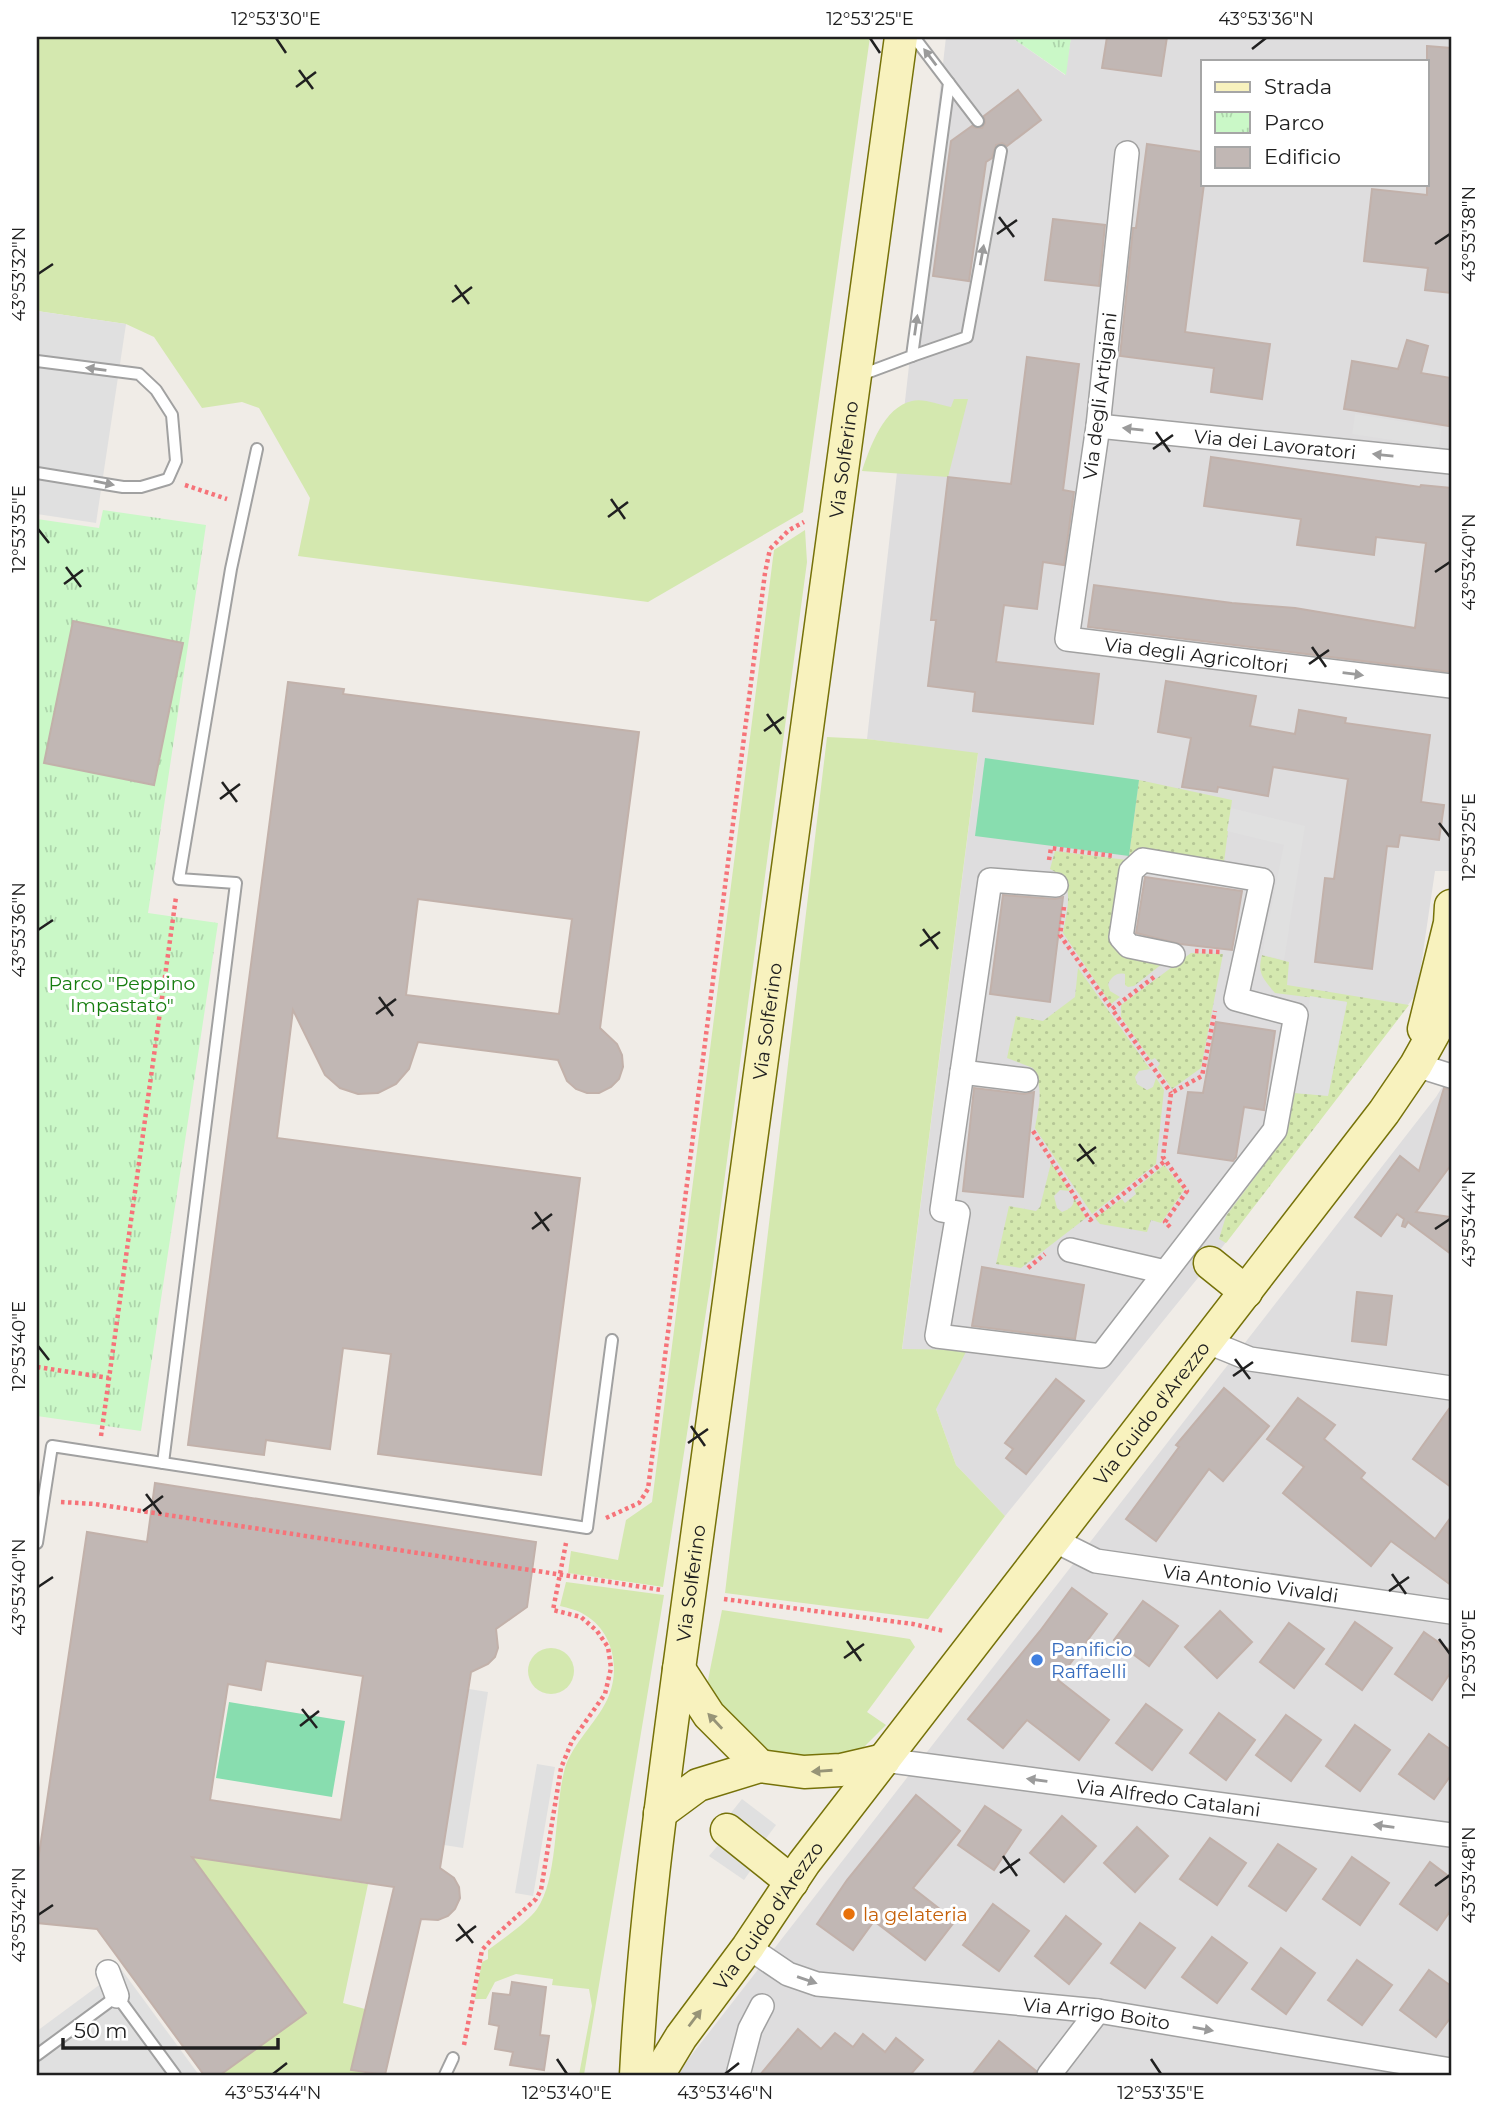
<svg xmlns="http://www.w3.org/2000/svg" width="1488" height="2112" viewBox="0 0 1488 2112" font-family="Montserrat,sans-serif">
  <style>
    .residential { fill: #deddde; fill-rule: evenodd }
    .grass { fill: #d4e8af }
    .park { fill: url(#park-tufts) }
    .garden { fill: url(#garden-dots) }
    .pitch { fill: #88ddaf }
    .parking { fill: #e0e0e0 }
    .building { fill: #c1b7b4; stroke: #c2b1aa; stroke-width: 2; fill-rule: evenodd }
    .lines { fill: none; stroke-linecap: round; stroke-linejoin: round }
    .lane-casing { stroke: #a1a1a1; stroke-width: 14 }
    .street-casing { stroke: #a1a1a1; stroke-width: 26 }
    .secondary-casing { stroke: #767209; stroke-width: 35 }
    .path { stroke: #f67379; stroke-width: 4.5; stroke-dasharray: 3.5 3.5; stroke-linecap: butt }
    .lane { stroke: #fff; stroke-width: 10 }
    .street { stroke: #fff; stroke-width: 23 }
    .secondary { stroke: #f8f2be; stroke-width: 32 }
    .oneway { fill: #9b9b9b }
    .oneway2 { fill: #979477 }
    .ticks { fill: none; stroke: #202020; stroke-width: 2.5 }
    .shop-dot { fill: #3f7fe0; stroke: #fff; stroke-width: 2.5 }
    .food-dot { fill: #e8710a; stroke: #fff; stroke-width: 2.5 }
    .labels { text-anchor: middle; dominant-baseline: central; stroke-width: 6; stroke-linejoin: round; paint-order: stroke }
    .street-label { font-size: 19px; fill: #202020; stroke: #fff }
    .park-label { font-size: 19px; fill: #167d0f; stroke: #fff }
    .shop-label { font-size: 19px; fill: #366cbe; stroke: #fff; text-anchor: start }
    .food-label { font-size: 19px; fill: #c56008; stroke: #fff; text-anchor: start }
    .neatline { fill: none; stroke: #202020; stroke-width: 2.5 }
    .ticks-label { font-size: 18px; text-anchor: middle; fill: #202020 }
  </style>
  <defs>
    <pattern id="park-tufts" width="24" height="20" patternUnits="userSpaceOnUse" patternTransform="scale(1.75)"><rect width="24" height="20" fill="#caf8c7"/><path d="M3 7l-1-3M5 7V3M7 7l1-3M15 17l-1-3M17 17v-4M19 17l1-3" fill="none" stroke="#add4ab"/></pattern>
    <pattern id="garden-dots" width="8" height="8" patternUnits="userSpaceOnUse" patternTransform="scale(1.75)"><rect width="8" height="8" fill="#d4e8af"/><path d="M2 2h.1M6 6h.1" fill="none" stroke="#b6c796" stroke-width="1.8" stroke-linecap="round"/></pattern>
  </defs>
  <rect width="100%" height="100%" fill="#f0ece7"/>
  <!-- residential -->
  <g class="residential">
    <path d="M946,37H1011L1065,75L1071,37H1451V871H1435L1417,993L1210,1263L1005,1516L956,1465L936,1409L902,1350L978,754L867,739ZM1203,61H1427V184H1203Z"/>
    <polygon points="1451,1073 1451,2075 676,2075 1436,1097"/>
  </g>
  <!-- grass -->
  <g class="grass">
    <polygon points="37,37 870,37 803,512 648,602 298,556 310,498 259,408 242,402 202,408 154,337 126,324 37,311"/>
    <path d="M954,399H968L948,477L862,471C870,447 884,407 912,401C923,398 940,405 951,407Z"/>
    <polygon points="805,530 807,562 711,1280 663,1587 568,1573 571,1551 618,1560 626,1520 652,1502 774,550"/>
    <polygon points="827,737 867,739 978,753 902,1349 967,1350 936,1409 956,1465 1005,1516 928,1619 725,1593"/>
    <path d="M566,1582L664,1595L584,2075H579L592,2006L589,1989L552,1985L553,1979L516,1974L495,1982L486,1999H475L482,1962L488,1959V1950C502,1939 527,1923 537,1909C559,1878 554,1806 565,1768C573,1743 596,1723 607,1700C621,1671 614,1632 585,1615C578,1610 568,1608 560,1606Z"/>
    <polygon points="722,1610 910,1639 915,1647 867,1712 886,1725 857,1754 790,1765 743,1744 707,1685"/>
    <circle cx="551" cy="1671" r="23"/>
    <polygon points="192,1857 368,1884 343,2003 365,2009 351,2070 375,2075 220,2075 305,2013"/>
  </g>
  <!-- park -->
  <g class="park">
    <polygon points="1011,37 1071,37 1066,75"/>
    <polygon points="103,510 206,525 148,913 218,923 141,1431 37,1416 37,519 99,528"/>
  </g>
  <!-- garden -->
  <g class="garden">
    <polygon points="1139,780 1232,800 1224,862 1147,850 1129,856"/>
    <path d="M1055,851L1127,860L1113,927L1167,960L1134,986L1128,987L1125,985V974C1116,972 1112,977 1108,984L1110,991L1120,997L1111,1004L1063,933C1067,910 1077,881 1050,869Z"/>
    <polygon points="1191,953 1223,954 1201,1068 1172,1089 1157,1067 1160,1064 1155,1058 1151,1060 1121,1017 1121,1005"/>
    <path d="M1262,955L1289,962L1287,985L1409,1005L1226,1243L1219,1239L1226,1216L1283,1140L1295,1093L1328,1095L1347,1002L1275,993C1263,978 1257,974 1262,955Z"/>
    <path d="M1078,968L1150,1069L1139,1071L1135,1077L1137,1084L1147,1090L1153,1087L1156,1078L1164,1090L1156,1164L1092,1214L1035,1128C1039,1104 1044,1091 1033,1068L1007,1058L1016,1016L1043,1021L1075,997Z"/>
    <path d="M1051,1163L1070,1191L1060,1190L1054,1196L1057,1208L1062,1212C1070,1209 1074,1206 1074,1198L1086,1218L1021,1268L996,1264L1009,1206L1036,1211L1040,1207Z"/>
    <polygon points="1164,1165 1184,1190 1161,1223 1151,1220 1147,1232 1100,1224 1095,1218 1122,1199 1125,1203 1136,1194 1134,1190"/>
  </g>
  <!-- pitch -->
  <g class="pitch">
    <polygon points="985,758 1139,780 1129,856 975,836"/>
    <polygon points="229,1702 345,1721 332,1797 216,1778"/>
  </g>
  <!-- parking -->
  <g class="parking">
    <polygon points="37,311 126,324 96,523 37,514"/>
    <polygon points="1355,414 1442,428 1439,447 1352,434"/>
    <polygon points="1231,808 1305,826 1284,960 1262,955 1284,845 1227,831"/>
    <polygon points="1310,996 1347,1002 1328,1096 1295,1093"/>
    <polygon points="469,1689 488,1692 463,1848 444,1845"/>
    <polygon points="537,1764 555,1767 533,1896 515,1893"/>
    <polygon points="742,1799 776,1825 764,1841 730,1814"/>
    <polygon points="720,1843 753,1867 744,1880 709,1856"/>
    <polygon points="121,1969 199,2075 37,2075 37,2031"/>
  </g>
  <!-- building -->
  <g class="building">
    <polygon points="1107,37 1167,37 1161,76 1102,68"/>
    <polygon points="1427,46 1451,48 1451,293 1425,290 1428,268 1364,261 1372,189 1427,195"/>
    <polygon points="1018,90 1041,120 1007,146 1002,143 996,145 992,158 986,162 969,281 933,276 951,141 972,126 976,128 982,128 985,123 984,116"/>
    <polygon points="1147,144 1203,152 1204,184 1185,332 1270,344 1262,399 1211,392 1214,368 1120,356 1133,228 1136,228"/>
    <polygon points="1053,219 1105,225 1099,286 1045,280"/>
    <polygon points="1407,340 1428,346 1421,373 1451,378 1449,426 1344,409 1352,361 1398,369"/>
    <polygon points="1027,357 1079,364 1063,490 1074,492 1064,565 1043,562 1037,609 1004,605 996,662 1099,674 1093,724 973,711 975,692 928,686 936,620 931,620 948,477 1011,484"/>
    <polygon points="1211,457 1420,487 1421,485 1451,488 1451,672 1088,627 1094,585 1232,603 1295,608 1415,628 1426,543 1376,537 1374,555 1297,545 1301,519 1204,506"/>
    <polygon points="73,621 183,643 154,785 44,763"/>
    <polygon points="1166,681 1256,696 1250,726 1295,734 1299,710 1346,718 1345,723 1430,735 1421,802 1444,805 1439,840 1400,835 1398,847 1387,846 1372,969 1315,962 1325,878 1334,879 1348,779 1273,767 1268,796 1218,787 1217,792 1182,787 1191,738 1158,732"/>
    <path d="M288,682L344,689L343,694L639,732L600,1028L617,1044L622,1055L623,1067L619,1079L611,1087L599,1093H587L576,1089L567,1081L558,1060L418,1042L409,1069L396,1084L378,1093L358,1094L340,1088L325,1075L293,1010L277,1138L580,1178L541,1475L378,1454L391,1354L343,1348L330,1449L266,1440L264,1455L188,1445ZM418,899L572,919L559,1014L406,995Z"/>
    <polygon points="1145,877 1242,891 1232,950 1180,944 1136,933"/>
    <polygon points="1003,895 1055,899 1063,897 1050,1002 990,994"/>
    <polygon points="1216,1022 1275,1031 1264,1110 1244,1107 1236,1157 1233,1161 1178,1153 1188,1092 1203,1093"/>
    <polygon points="974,1088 1024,1094 1034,1092 1023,1197 963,1191"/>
    <polygon points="1444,1088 1451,1090 1451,1165 1416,1212 1451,1217 1451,1254 1408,1222 1405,1227 1402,1226 1404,1219 1397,1214 1381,1236 1355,1217 1400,1156 1419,1171"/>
    <polygon points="982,1267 1084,1285 1075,1339 972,1326"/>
    <polygon points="1357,1292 1392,1296 1386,1345 1352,1341"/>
    <polygon points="1056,1379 1084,1401 1026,1474 1006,1458 1013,1449 1005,1443"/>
    <polygon points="1224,1388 1269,1426 1223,1481 1209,1469 1156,1541 1126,1519 1179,1447 1176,1445"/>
    <polygon points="1298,1398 1335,1425 1324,1439 1365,1473 1361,1478 1435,1539 1451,1517 1451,1585 1391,1541 1371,1566 1283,1493 1304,1467 1267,1439"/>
    <polygon points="1451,1406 1451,1487 1413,1459"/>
    <path d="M155,1483L536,1542L527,1607L496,1629L498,1648L495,1657L488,1664L471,1672L440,1868L454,1878L459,1887L460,1898L455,1909L448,1916L438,1920L421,1919L385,2075L351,2070L394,1887L192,1857L306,2013L220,2075H204L97,1929L37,1923V1868L87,1532L147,1542ZM266,1661L363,1676L341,1820L210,1800L228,1684L261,1690Z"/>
    <polygon points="1072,1588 1107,1614 1058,1680 1109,1720 1079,1760 1027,1720 1003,1748 968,1719 1040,1631"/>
    <polygon points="1143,1601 1178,1626 1149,1666 1114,1640"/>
    <polygon points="1220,1611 1252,1642 1217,1678 1185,1647"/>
    <polygon points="1355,1622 1392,1648 1362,1690 1326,1664"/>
    <polygon points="1289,1623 1324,1649 1294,1688 1260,1662"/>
    <polygon points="1424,1632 1451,1651 1451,1672 1432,1700 1395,1674"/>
    <polygon points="1146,1704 1182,1730 1152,1770 1116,1743"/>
    <polygon points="1219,1713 1255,1740 1226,1780 1190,1753"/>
    <polygon points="1286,1715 1321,1740 1291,1781 1256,1755"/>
    <polygon points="1355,1725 1390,1750 1360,1791 1326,1766"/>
    <polygon points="1429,1734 1451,1750 1451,1775 1434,1799 1399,1774"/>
    <polygon points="916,1795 960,1831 913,1888 955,1921 925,1960 874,1921 853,1950 817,1924 847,1880"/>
    <polygon points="985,1806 1021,1830 994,1870 958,1845"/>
    <polygon points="1062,1816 1096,1846 1064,1882 1030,1853"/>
    <polygon points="1137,1827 1168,1856 1135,1892 1104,1863"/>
    <polygon points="1210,1838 1246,1863 1217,1905 1180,1879"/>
    <polygon points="1278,1844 1316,1869 1286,1911 1249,1886"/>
    <polygon points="1352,1857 1389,1883 1360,1925 1323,1899"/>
    <polygon points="1430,1862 1451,1878 1451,1910 1437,1930 1400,1904"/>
    <polygon points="993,1904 1029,1931 999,1971 963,1945"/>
    <polygon points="1066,1916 1101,1944 1069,1984 1035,1956"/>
    <polygon points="1140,1923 1175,1948 1145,1988 1111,1963"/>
    <polygon points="1212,1937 1247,1963 1217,2003 1182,1977"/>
    <polygon points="1281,1948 1315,1973 1286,2014 1252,1989"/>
    <polygon points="1357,1960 1392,1985 1362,2025 1328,2000"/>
    <polygon points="1429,1970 1451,1986 1451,2017 1436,2037 1400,2010"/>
    <polygon points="512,1982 546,1987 540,2035 549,2036 544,2070 510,2065 513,2052 495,2049 499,2026 489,2024 493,1993 510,1995"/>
    <polygon points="798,2029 821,2049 835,2033 853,2047 863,2034 885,2052 896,2038 923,2060 911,2074 913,2075 760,2075"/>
    <polygon points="999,2041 1036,2071 1035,2075 972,2075"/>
  </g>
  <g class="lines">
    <!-- lane casing -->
    <g class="lane-casing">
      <g id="lane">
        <polyline points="949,83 978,121"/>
        <polyline points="912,356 967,337 1001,151"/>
        <polyline points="37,361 139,374 156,390 172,415 176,461 168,479 141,487 123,487 37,473"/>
        <polyline points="861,375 912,356 949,83 914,37"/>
        <polyline points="163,1463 236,883 179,879 231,569 257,449"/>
        <polyline points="37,1543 52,1446 587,1528 612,1340"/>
        <polyline points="37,2055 117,1996 175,2075"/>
        <polyline points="445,2075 453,2058"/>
      </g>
    </g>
    <!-- street casing -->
    <g class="street-casing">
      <g id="street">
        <path id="s1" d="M1127,153L1098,426L1067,639L1451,686"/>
        <path id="s2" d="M1098,426L1451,462"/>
        <polyline points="1056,885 990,880 942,1210 958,1213 937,1336 1101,1356 1275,1130 1296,1015 1236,999 1262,880 1143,860 1131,871 1121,937 1129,946 1173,955"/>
        <polyline points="1416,1065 1451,1076"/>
        <polyline points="962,1072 1026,1080"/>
        <polyline points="1070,1250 1165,1272"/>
        <polyline points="1208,1342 1250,1359 1451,1388"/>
        <path id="s3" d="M1054,1540L1096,1561L1451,1612"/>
        <path id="s4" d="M884,1760L1451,1835"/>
        <path id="s5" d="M748,1947L788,1974L817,1984L1098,2011L1451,2070"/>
        <polyline points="108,1972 117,1996"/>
        <polyline points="738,2075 750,2029 762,2006"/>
        <polyline points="1049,2075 1098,2011"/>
      </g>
    </g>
    <!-- secondary casing -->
    <g class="secondary-casing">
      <g id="secondary">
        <polyline points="1424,1029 1450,923 1451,906"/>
        <polyline points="1210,1263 1246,1292"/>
        <polyline points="679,1669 709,1715 760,1766"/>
        <polyline points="660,1813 698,1785 760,1766 804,1772 841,1770 884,1760"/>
        <polyline points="727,1830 792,1882"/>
        <path id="s6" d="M636,2075C643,1939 661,1804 679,1669L901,37"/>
        <path id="s7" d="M658,2075L681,2037L748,1947L804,1863L1384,1112L1416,1065L1451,1002"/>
      </g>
    </g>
    <!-- path -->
    <g class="path">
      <polyline points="185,485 227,499"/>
      <polyline points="1049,860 1051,848 1114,856"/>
      <polyline points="1064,907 1060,935 1112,1009"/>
      <polyline points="1195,951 1222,952"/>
      <polyline points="1154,977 1112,1009 1171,1093"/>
      <polyline points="1033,1131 1090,1220 1165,1161"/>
      <polyline points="1170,1227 1165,1222 1187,1191 1163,1157 1171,1093 1202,1076 1215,1011"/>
      <polyline points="1028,1268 1045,1254"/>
      <polyline points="37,1367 109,1378"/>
      <polyline points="101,1436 176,897"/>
      <polyline points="61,1502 95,1504 662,1590"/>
      <polyline points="606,1518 639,1503 648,1489 765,573 770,549 789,530 804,522"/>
      <polyline points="724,1599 913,1624 944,1631"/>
      <polyline points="464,2045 482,1950 494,1937 536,1899 541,1890 561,1768 572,1741 605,1694 611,1668 608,1647 597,1631 581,1617 553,1610 566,1543"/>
    </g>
    <!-- lane -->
    <use href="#lane" class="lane"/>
    <!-- street -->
    <use href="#street" class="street"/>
    <!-- secondary -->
    <use href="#secondary" class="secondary"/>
  </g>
  <!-- one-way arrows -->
  <defs><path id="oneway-solid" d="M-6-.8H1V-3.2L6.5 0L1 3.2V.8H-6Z" transform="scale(1.75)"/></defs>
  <g class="oneway">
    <use href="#oneway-solid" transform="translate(930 57) rotate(-127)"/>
    <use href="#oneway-solid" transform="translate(982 255) rotate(-80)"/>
    <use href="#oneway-solid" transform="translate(916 325) rotate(-82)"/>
    <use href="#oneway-solid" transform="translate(96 369) rotate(-172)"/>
    <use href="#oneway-solid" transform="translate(1133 429) rotate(-174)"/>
    <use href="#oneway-solid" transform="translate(1383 455) rotate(-174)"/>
    <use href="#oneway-solid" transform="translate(104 483) rotate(11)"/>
    <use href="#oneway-solid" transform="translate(1353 674) rotate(7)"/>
    <use href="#oneway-solid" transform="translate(1037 1780) rotate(-172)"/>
    <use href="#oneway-solid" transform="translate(1384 1826) rotate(-172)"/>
    <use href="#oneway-solid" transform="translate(807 1980) rotate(19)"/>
    <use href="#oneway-solid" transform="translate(1203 2029) rotate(10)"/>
  </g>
  <g class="oneway2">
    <use href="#oneway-solid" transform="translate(715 1721) rotate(-133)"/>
    <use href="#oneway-solid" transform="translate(822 1771) rotate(176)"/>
    <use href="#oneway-solid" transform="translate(695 2018) rotate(-53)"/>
  </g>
  <!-- ticks -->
  <path class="ticks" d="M276,38L286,53M870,38L880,53M1252,49L1266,38M299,70L313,89M296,87L316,72M999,217L1014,237M997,234L1017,220M1435,244L1450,234M38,274L53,264M455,285L469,304M452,302L472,287M1156,432L1170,452M1153,449L1173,435M611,499L625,519M608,517L628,502M38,529L49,543M66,567L81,587M1435,572L1450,562M64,584L83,570M1312,647L1326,667M1309,664L1329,650M767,714L781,734M764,731L784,717M222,782L237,802M220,799L240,784M1439,823L1450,837M923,929L938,949M38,930L53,920M920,946L940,932M379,997L393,1016M376,1014L396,999M1079,1144L1094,1164M1077,1161L1096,1147M535,1212L549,1231M532,1229L552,1214M1435,1229L1450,1219M38,1346L49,1360M1235,1359L1250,1379M1233,1376L1253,1362M691,1426L705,1446M688,1443L708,1429M146,1494L161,1514M143,1511L163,1496M1392,1574L1406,1594M38,1587L53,1577M1389,1591L1409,1577M1439,1639L1450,1654M847,1641L861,1661M844,1658L864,1644M302,1709L317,1728M300,1726L319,1711M1003,1856L1017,1876M1000,1873L1020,1859M1435,1886L1450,1875M38,1915L53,1905M458,1924L473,1943M456,1941L476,1926M557,2059L567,2074M1151,2059L1161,2074M273,2074L287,2063M725,2074L739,2063"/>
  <!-- markers -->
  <circle class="shop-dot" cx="1037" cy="1660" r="7"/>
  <circle class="food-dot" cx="849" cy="1914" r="7"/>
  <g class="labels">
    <!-- street labels -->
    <g class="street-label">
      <text transform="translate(1100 396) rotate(-83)">Via degli Artigiani</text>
      <text stroke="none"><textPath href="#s2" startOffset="178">Via dei Lavoratori</textPath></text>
      <text stroke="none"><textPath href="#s6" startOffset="1629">Via Solferino</textPath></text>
      <text stroke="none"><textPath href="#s1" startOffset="620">Via degli Agricoltori</textPath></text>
      <text stroke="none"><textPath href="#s6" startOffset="1062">Via Solferino</textPath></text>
      <text stroke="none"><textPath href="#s7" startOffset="826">Via Guido d'Arezzo</textPath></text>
      <text stroke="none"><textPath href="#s6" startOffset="495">Via Solferino</textPath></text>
      <text stroke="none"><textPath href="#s3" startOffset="203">Via Antonio Vivaldi</textPath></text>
      <text stroke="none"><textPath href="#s4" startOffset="287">Via Alfredo Catalani</textPath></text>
      <text stroke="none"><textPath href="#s7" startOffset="194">Via Guido d'Arezzo</textPath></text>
      <text stroke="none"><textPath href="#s5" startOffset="360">Via Arrigo Boito</textPath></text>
    </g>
    <!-- park labels -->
    <g class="park-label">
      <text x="122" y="983">Parco "Peppino<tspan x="122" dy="22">Impastato"</tspan></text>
    </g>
    <!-- shop labels -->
    <g class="shop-label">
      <text x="1051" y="1649">Panificio<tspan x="1051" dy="22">Raffaelli</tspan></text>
    </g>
    <!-- food labels -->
    <g class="food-label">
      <text x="863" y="1914">la gelateria</text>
    </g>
  </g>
  <!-- border -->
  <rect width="1488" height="2112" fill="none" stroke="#ffffff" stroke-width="77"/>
  <!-- legend -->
  <rect x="1201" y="60" width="228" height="126" fill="#ffffff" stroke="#a6a6a6" stroke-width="2"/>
  <rect x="1215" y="82" width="35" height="10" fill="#f8f2be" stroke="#a6a6a6" stroke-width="2"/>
  <text x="1264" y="94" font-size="21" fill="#202020">Strada</text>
  <rect x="1215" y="112" width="35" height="21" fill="url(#park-tufts)" stroke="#a6a6a6" stroke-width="2"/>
  <text x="1264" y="130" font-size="21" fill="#202020">Parco</text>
  <rect x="1215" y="147" width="35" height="21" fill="#c1b7b4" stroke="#a6a6a6" stroke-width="2"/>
  <text x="1264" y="164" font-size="21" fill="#202020">Edificio</text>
  <!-- scale -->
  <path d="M63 2038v10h215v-10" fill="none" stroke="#202020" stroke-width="3.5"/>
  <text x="74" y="2038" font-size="21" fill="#202020" stroke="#ffffff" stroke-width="5" paint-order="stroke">50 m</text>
  <rect x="38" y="38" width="1412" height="2036" class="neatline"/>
  <g class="ticks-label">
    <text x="276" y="25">12°53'30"E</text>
    <text x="870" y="25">12°53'25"E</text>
    <text x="1266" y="25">43°53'36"N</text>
    <text transform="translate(1469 234) rotate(-90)" y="6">43°53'38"N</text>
    <text transform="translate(19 274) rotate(-90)" y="6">43°53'32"N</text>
    <text transform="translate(19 529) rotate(-90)" y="6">12°53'35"E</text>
    <text transform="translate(1469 562) rotate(-90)" y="6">43°53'40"N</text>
    <text transform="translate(1469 837) rotate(-90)" y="6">12°53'25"E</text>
    <text transform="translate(19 930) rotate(-90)" y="6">43°53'36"N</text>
    <text transform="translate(1469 1219) rotate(-90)" y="6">43°53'44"N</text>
    <text transform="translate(19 1346) rotate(-90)" y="6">12°53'40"E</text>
    <text transform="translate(19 1587) rotate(-90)" y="6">43°53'40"N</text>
    <text transform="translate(1469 1654) rotate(-90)" y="6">12°53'30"E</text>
    <text transform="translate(1469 1875) rotate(-90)" y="6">43°53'48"N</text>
    <text transform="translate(19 1915) rotate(-90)" y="6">43°53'42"N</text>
    <text x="273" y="2099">43°53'44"N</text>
    <text x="567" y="2099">12°53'40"E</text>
    <text x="725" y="2099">43°53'46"N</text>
    <text x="1161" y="2099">12°53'35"E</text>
  </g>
</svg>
